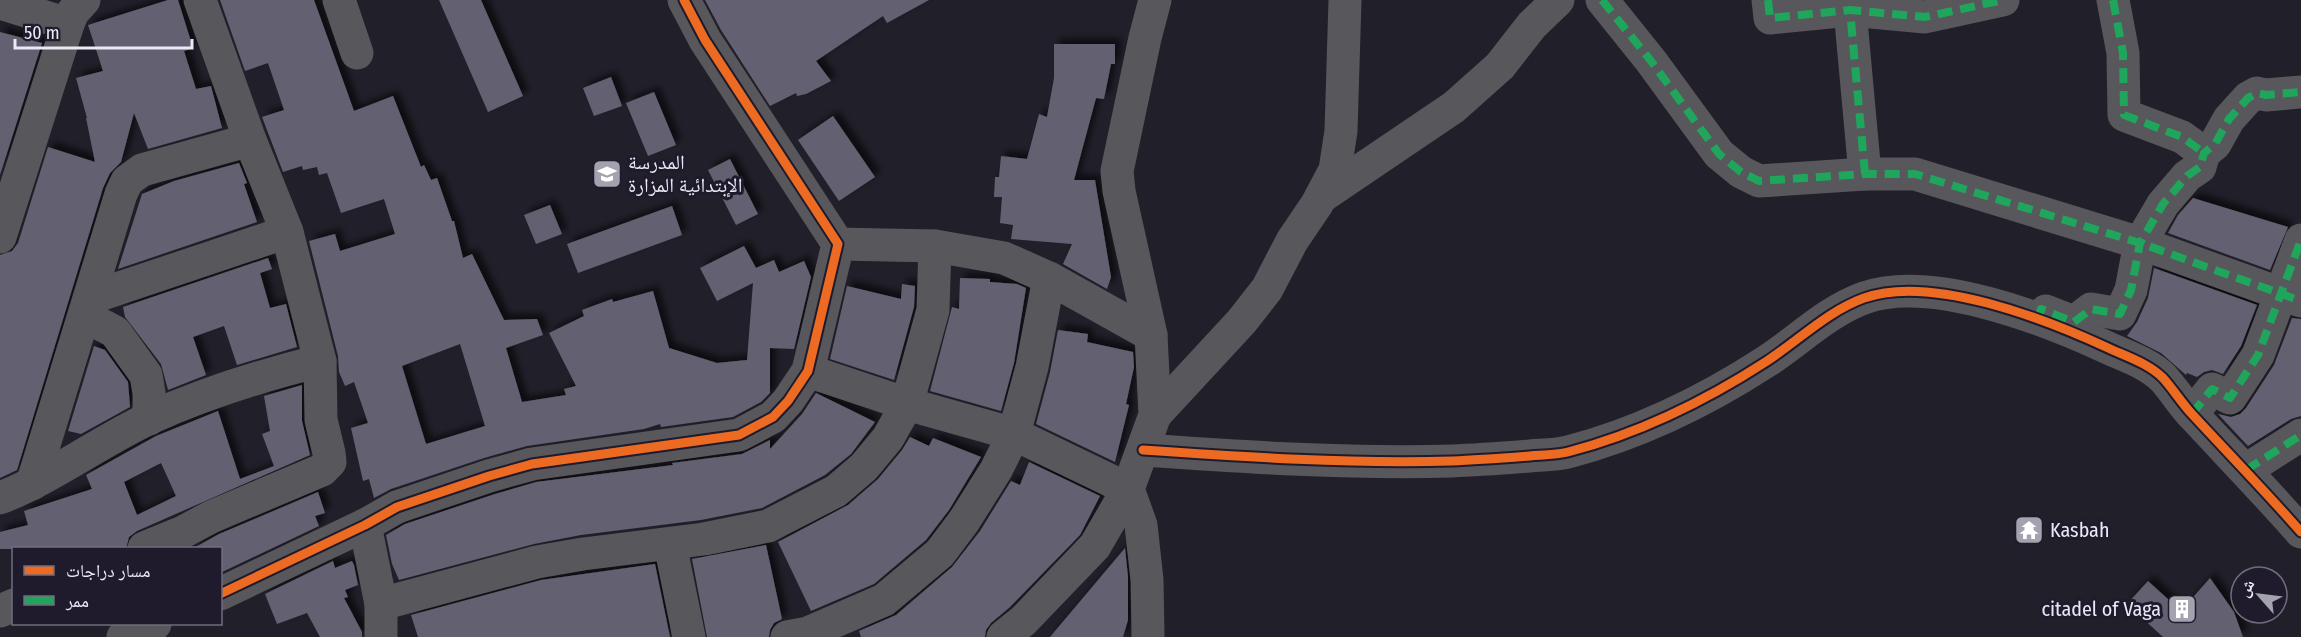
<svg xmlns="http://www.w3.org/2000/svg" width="2301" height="637" viewBox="0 0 2301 637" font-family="'Fira Sans Condensed','Noto Naskh Arabic',sans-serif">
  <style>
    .building { fill: #646072; fill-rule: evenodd; filter: url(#shadow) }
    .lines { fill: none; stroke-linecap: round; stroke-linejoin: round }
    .minor { stroke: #57575c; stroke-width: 33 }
    .quiet { stroke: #20a55d; stroke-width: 8; stroke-dasharray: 15 8; stroke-linecap: butt }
    .cycleway-casing { stroke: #1f1b2d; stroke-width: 13 }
    .cycleway { stroke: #ed6a23; stroke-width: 9 }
    .labels { text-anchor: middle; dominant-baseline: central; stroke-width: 6; stroke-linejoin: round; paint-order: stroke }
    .poi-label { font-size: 20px; fill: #ebe9f6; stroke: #1f1b2d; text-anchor: start }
  </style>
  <defs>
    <filter id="shadow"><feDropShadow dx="5.5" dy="-5.5" stdDeviation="3" flood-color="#0009"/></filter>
  </defs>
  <rect width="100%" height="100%" fill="#211f29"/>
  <!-- building -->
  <g class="building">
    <polygon points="168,0 178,0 193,48 184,51 196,89 211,86 222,128 148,149 134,113 121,162 110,173 103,188 17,470 0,478 0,255 12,251 18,243 48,147 95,162 86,118 87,118 76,78 103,71 88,25"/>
    <path d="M220,0H314L354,111L393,96L421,167L424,165L431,180L437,178L452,221H454L463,258L472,254L504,320L537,319L543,335L506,348L522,402L566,395L564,389L576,386L549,333L584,316L582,310L612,299L613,302L653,291L669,348L717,363L747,360L753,283L717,301L700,268L744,246L756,268L774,260L779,272L804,261L811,277L794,349L770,348V393L761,402L733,417L661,427L660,424L644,429L527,446L484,458L391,489L374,498L369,479L363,481L351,428L368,423L354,382L345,386L339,372L338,356L309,241L335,234L340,251L395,234L384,199L341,213L327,173L319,175L317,167L303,170L302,166L283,172L262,117L284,110L268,63L245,71ZM460,344L485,426L426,444L402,366Z"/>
    <polygon points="439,0 481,0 523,96 488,112"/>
    <polygon points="705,0 929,0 887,23 883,16 816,61 831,81 806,94 797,96 796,93 770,106 721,30"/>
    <polygon points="0,32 42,43 0,175"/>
    <polygon points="1054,44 1115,44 1115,64 1111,64 1104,99 1096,98 1074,180 1095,180 1111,277 1107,289 1063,264 1072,244 1011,239 1013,225 1000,223 1002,197 994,197 995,177 999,177 1001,156 1027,159 1039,114 1047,117 1054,78"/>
    <polygon points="611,77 622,106 594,116 583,88"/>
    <polygon points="654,92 676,145 648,156 626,103"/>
    <polygon points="833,116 875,177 839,201 798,140"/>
    <polygon points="730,159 758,214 736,225 708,170"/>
    <polygon points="239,163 247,183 244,184 257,222 118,269 142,194 174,181"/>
    <polygon points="2193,198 2288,227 2270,270 2168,233 2178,215"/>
    <polygon points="550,205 562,234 536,244 524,215"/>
    <polygon points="672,206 682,235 578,273 567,244"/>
    <polygon points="268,258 272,269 260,273 270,308 286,304 297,347 237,365 224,326 193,337 206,375 168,390 161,364 125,317 123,307"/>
    <polygon points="2154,268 2257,305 2241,346 2223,374 2212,370 2204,372 2197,377 2187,373 2186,375 2161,353 2127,336 2137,322 2148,298"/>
    <polygon points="960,278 990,279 990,282 1017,284 1026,288 1014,363 1001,411 930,391 952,307 959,309"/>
    <polygon points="902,284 915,286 914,307 894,380 830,359 847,286 901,299"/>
    <polygon points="2292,318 2301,319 2301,416 2291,419 2248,446 2218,414 2231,417 2240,414 2246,408 2274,365"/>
    <polygon points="1058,330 1088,334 1087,342 1133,352 1134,367 1126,404 1129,405 1115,462 1036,424 1050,372"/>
    <polygon points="94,346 105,350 128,382 130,407 81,434 68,431"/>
    <path d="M302,385V421L310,455L137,531L129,537L126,549H0V532L28,525L24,511L92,489L86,475L156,436L218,411L240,479L274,466L262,434L270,431L264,396ZM161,463L176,496L137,515L124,482Z"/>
    <polygon points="816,393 875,422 851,454 825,475 762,508 701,520 581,535 534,544 399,580 392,564 386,535 405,524 495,494 536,482 673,465 672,463 742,454 770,440 770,449 802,414"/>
    <polygon points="910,437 929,446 933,438 981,457 949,510 926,540 874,584 811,611 778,542 848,505 878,479 902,450"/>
    <polygon points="1029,462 1100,496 1080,535 1010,607 991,623 986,630 985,637 861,637 859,631 896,615 952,567 980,531 1011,481 1020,485"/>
    <polygon points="318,492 325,513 315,516 319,526 220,573 220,549 192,549 219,534"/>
    <polygon points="766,545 782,619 774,623 770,630 769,637 707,637 692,559"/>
    <polygon points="1125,548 1128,577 1128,620 1123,637 1050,637"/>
    <polygon points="333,561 335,568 352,561 354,565 358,585 345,590 348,597 344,598 362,632 362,637 320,637 307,613 277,624 265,594"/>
    <polygon points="655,564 670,637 418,637 411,615 541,580"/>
    <polygon points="2210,578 2234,612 2243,637 2163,637 2127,604 2148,581 2181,611"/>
  </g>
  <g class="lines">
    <!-- minor -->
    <g class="minor">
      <polyline points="339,0 357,53"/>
      <polyline points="1602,0 1651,61 1719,154 1741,172 1759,181 1865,174 1915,174 2140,243 2301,301"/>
      <polyline points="1768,0 1770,18 1850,10"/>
      <polyline points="2113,0 2123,53 2124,115 2182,137 2204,153"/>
      <polyline points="0,3 68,24"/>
      <polyline points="1865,174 1850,10 1925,17 2003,0"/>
      <polyline points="1321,197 1454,107 1500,66 1532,25 1558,0"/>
      <polyline points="0,237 68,24 73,12 84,0"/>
      <polyline points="838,244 935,246 1004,258 1049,278 1151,335"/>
      <polyline points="90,298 287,232"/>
      <polyline points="2046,311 2074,322 2091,309 2120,314 2131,290 2140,243 2163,204 2187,176 2200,167 2204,153 2215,144 2229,119 2248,98 2257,93 2266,95 2301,92"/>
      <polyline points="85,316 115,332 146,375 149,393 149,419"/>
      <polyline points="808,371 907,404 1014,434 1128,489 1095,546 1023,621 1003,637"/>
      <polyline points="2192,414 2212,389 2230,398 2258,355 2301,240"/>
      <polyline points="1155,415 1242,321 1267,289 1292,241 1317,204 1335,170 1341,131 1345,0"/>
      <path d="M1143,450C1246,457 1349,464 1452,461C1478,460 1504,458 1530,456C1542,455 1556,455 1568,452C1637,434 1707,400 1767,361C1799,340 1828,311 1864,298C1931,274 2045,319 2106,347C2125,356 2148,363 2163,378C2173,389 2181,402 2191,413C2228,453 2265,491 2301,532"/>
      <polyline points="2246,470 2301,435"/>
      <polyline points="32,484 121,194 127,181 142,170 250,140"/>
      <path d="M0,498C53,477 99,442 150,418C205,393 263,375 320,361"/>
      <polyline points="365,525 381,604 381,637"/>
      <polyline points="670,544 689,637"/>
      <polyline points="144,548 183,532 211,517 322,470 330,462 329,453 321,420 320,361 287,232 250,140 200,0"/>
      <polyline points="220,594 365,525 397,507 489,476 532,464 739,435 773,417 788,401 808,371 838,244 705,40 684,0"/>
      <polyline points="381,604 537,562 583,554 704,539 768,526 836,491 864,467 888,438 907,404 933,310 935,246"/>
      <polyline points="0,611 14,605"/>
      <polyline points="123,637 155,624"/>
      <polyline points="787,637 808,633 884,600 940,553 964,521 996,470 1014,434 1032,367 1049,278"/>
      <polyline points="1148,637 1147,580 1141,525 1128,489 1155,415 1151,335 1119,191 1117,171 1145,38 1155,0"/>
    </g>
    <!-- quiet -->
    <g class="quiet">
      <polyline points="1602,0 1651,61 1719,154 1741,172 1759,181 1865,174 1915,174 2140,243 2301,301"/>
      <polyline points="1768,0 1770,18 1850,10"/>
      <polyline points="2113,0 2123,53 2124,115 2182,137 2204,153"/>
      <polyline points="1865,174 1850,10 1925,17 2003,0"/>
      <polyline points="2038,319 2041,309 2074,322 2091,309 2120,314 2131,290 2140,243 2163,204 2187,176 2200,167 2204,153 2215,144 2229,119 2248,98 2257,93 2266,95 2301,92"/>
      <polyline points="2192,414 2212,389 2230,398 2258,355 2301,240"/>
      <polyline points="2246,470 2301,435"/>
    </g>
    <!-- cycleway casing -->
    <g class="cycleway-casing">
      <g id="cycleway">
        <path d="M1143,450C1246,457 1349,464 1452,461C1478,460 1504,458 1530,456C1542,455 1556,455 1568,452C1637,434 1707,400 1767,361C1799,340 1828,311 1864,298C1931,274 2045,319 2106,347C2125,356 2148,363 2163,378C2173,389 2181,402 2191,413C2228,453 2265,491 2301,532"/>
        <polyline points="220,594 365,525 397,507 489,476 532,464 739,435 773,417 788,401 808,371 838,244 705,40 684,0"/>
      </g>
    </g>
    <!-- cycleway -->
    <use href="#cycleway" class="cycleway"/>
  </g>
  <!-- icons -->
  <defs>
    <g id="school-square" transform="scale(1.5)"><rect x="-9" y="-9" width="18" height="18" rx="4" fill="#a4a2ae" stroke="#1f1b2d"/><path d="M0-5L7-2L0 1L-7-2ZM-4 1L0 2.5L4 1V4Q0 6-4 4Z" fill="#fff"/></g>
    <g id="temple-square" transform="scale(1.5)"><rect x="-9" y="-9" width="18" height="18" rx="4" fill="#a4a2ae" stroke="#1f1b2d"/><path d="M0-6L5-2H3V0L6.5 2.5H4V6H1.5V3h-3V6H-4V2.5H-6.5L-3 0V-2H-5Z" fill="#fff"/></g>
    <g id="building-square" transform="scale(1.5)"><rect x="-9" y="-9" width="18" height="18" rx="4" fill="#a4a2ae" stroke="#1f1b2d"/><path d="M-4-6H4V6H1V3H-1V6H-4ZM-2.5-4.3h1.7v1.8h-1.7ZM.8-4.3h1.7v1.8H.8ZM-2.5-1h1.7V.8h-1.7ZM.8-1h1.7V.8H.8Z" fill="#fff"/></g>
  </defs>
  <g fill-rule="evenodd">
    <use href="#school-square" x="607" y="174"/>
    <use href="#temple-square" x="2029" y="530"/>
    <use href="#building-square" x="2182" y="609"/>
  </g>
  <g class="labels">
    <!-- poi labels -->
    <g class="poi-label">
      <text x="628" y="162">المدرسة<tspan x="628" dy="23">الإبتدائية المزارة</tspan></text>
      <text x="2050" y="530">Kasbah</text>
      <text x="2161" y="609" text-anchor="end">citadel of Vaga</text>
    </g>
  </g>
  <!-- legend -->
  <rect x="12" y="547" width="210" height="78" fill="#1f1b2d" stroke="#716d7d" stroke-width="1.5"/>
  <rect x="24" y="566" width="30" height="9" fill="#ed6a23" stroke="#716d7d" stroke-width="1.5"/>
  <text x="66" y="577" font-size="18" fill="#ebe9f6">مسار دراجات</text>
  <rect x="24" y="596" width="30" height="9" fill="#20a55d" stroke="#716d7d" stroke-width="1.5"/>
  <text x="66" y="607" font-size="18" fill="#ebe9f6">ممر</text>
  <!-- north arrow -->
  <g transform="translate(2259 595) rotate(298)"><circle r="28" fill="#1f1b2d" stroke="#716d7d" stroke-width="1.5"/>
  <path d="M0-4.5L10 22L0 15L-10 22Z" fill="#a4a2ae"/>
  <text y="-9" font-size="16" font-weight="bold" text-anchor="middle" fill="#ebe9f6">ش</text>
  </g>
  <!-- scale -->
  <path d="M15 39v9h177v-9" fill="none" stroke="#ebe9f6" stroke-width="3"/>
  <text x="24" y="39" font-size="18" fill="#ebe9f6" stroke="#1f1b2d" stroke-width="4.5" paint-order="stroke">50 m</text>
</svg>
